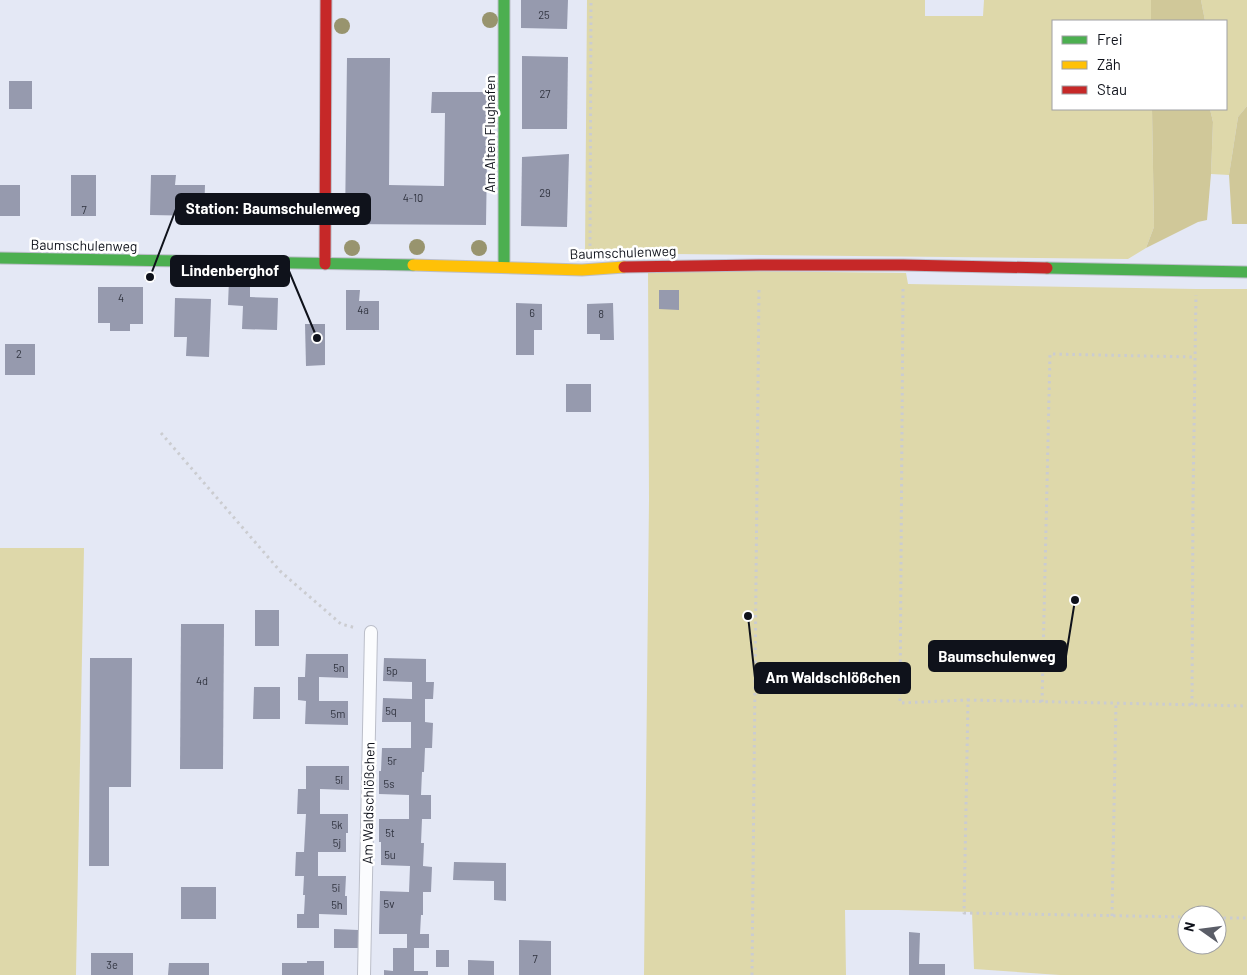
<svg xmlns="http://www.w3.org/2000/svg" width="1247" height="975" viewBox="0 0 1247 975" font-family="Barlow,sans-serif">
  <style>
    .green { fill: #ded8aa; fill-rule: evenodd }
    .forest { fill: #d0c899 }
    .building { fill: #969aae }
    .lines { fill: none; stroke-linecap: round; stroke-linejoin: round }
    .lane-casing { stroke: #bbbec9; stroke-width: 14 }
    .fast-casing { stroke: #bbbec9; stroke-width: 13 }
    .slow-casing { stroke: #bbbec9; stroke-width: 13 }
    .jam-casing { stroke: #bbbec9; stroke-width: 13 }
    .path { stroke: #cbccd0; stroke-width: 3; stroke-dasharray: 2.5 4; stroke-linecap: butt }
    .lane { stroke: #fbfcfe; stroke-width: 12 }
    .fast { stroke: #4caf50; stroke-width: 11 }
    .slow { stroke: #ffc107; stroke-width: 11 }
    .jam { stroke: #c62828; stroke-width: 11 }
    .tree { fill: #98946e }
    .labels { text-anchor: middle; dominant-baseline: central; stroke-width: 5; stroke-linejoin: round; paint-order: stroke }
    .number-label { font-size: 11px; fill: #313440 }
    .street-label { font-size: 14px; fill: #0f121b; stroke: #fff }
    .leader { fill: none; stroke: #0f121b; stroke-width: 2 }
    .callout-dot { fill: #0f121b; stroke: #fff; stroke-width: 2 }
    .callout { fill: #0f121b; stroke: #0f121b; stroke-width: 2 }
    .callout-label { font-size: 15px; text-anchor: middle; font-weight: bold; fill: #fff }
  </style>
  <rect width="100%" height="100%" fill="#e4e8f5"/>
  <!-- green -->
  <g class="green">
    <polygon points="587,0 925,0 925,16 983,16 984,0 1151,0 1151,21 1053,21 1053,109 1152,109 1154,227 1146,248 1128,259 585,253"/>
    <polygon points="1201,0 1247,0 1247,106 1238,117 1229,175 1211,174 1213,122 1210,109 1226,109 1226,21 1205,21"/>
    <path d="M648,270L906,273L908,284L1196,289H1247V975H1060L974,969L972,912L898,910H845L846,975H644L649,500ZM1187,915H1217V945H1187Z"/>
    <polygon points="0,548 84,548 76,975 0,975"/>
  </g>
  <!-- forest -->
  <g class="forest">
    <polygon points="1151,0 1201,0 1205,21 1151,21"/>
    <polygon points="1247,106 1247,224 1232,224 1229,175 1238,117"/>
    <polygon points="1152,109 1210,109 1213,122 1211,174 1207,220 1198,222 1146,248 1154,227"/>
  </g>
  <!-- building -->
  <g class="building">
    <polygon points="521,0 568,0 567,29 521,28"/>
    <polygon points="522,56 568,57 567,129 522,129"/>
    <polygon points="347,58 390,58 389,185 444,186 445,113 431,113 432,92 488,92 486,225 345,224"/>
    <rect x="9" y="81" width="23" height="28"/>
    <polygon points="569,154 567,227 521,226 522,157"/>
    <rect x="71" y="175" width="25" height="41"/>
    <polygon points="151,175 176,175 175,185 205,185 204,216 150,215"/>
    <rect x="0" y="185" width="20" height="31"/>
    <rect x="145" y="273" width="10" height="8"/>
    <polygon points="229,279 250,280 250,297 278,298 277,330 242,329 243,306 228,305"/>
    <polygon points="98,287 143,287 143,324 130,324 130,331 110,331 110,323 98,323"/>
    <polygon points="346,290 360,290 359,301 379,301 379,330 346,330"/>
    <polygon points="659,290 679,290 679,310 659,309"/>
    <polygon points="175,298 211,299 209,357 186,356 187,337 174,337"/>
    <polygon points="516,303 542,304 542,330 534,330 534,355 516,355"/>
    <polygon points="613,303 614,340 600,340 600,334 587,334 587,304"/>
    <polygon points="305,324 325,324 325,365 306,366"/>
    <rect x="5" y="344" width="30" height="31"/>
    <rect x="566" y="384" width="25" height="28"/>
    <rect x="255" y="610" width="24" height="36"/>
    <polygon points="181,624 224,624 223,769 180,769"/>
    <polygon points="306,654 348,654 348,678 319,677 319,701 348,701 348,725 305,724 306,701 298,700 298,677 305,677"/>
    <polygon points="90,658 132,658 131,787 109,787 109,866 89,866"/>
    <polygon points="384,658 426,659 426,682 434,682 433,699 425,699 425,722 433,723 432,748 425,748 424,772 422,772 421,795 431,795 431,819 422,819 421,843 424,843 423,866 432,867 431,892 423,892 423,915 421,915 420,934 429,934 429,948 414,948 414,971 428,971 428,975 384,975 384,970 393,971 393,948 407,948 407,934 379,934 380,891 409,892 410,866 381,865 381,842 379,842 379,819 409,819 409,795 379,794 379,771 381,771 382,748 411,748 411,722 382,722 383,698 412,699 412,682 383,681"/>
    <polygon points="254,687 280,687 280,719 253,719"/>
    <polygon points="306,766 349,766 349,790 320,789 320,814 348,814 348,833 346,833 346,852 318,852 318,876 346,876 345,896 347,896 347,915 319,914 319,928 297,928 297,914 304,914 305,895 303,895 304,876 295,876 296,852 304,852 306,814 297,814 298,789 306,789"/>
    <polygon points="454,862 506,863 506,901 494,900 494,881 453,880"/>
    <rect x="181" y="887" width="35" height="32"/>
    <polygon points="334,929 358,930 358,948 334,948"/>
    <polygon points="909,932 920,933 919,964 945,964 945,975 909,975"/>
    <polygon points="519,940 551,941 551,975 519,975"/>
    <rect x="436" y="950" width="13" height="17"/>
    <rect x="91" y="953" width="42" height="22"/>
    <polygon points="468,960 494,961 494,975 468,975"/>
    <polygon points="307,961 324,961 324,975 282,975 282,963 307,963"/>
    <polygon points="169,963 209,963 209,975 168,975"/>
  </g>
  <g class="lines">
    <!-- lane casing -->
    <g class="lane-casing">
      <polyline id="lane" points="364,975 371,632"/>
    </g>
    <!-- fast casing -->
    <g class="fast-casing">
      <g id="fast">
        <polyline points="504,0 504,267"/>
        <polyline points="0,258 413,265"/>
        <polyline points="1047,268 1247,272"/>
      </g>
    </g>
    <!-- slow casing -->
    <g class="slow-casing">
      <polyline id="slow" points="413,265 582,270 624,267"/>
    </g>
    <!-- jam casing -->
    <g class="jam-casing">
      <g id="jam">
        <polyline points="325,264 326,0"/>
        <polyline points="624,267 759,265 903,265 1047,268"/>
      </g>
    </g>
    <!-- path -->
    <g class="path">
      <polyline points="590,246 591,0"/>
      <polyline points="903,289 900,703 968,700"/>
      <polyline points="161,433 280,571 341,624 356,628"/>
      <polyline points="1042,702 1050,354 1195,357"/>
      <polyline points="1192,705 1193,500 1196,295"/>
      <polyline points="1112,916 1116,703"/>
      <polyline points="1187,917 964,913 968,700 1247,706"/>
      <polyline points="1217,918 1247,918"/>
      <polyline points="752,975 759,288"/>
    </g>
    <!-- lane -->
    <use href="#lane" class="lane"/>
    <!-- fast -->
    <use href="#fast" class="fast"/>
    <!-- slow -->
    <use href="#slow" class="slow"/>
    <!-- jam -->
    <use href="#jam" class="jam"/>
  </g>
  <!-- trees -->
  <g class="tree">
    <circle cx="490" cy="20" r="8"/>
    <circle cx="342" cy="26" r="8"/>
    <circle cx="417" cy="247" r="8"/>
    <circle cx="352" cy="248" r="8"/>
    <circle cx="479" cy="248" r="8"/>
  </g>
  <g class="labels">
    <!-- number labels -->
    <g class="number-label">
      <text x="544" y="14">25</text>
      <text x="545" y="93">27</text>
      <text x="545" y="192">29</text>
      <text x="413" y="197">4-10</text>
      <text x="84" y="209">7</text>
      <text x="121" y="297">4</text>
      <text x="363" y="309">4a</text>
      <text x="532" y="312">6</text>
      <text x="601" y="313">8</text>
      <text x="19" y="353">2</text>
      <text x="339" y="667">5n</text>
      <text x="392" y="670">5p</text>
      <text x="202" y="680">4d</text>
      <text x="391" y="710">5q</text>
      <text x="338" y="713">5m</text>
      <text x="392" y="760">5r</text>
      <text x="339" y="779">5l</text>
      <text x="389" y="783">5s</text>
      <text x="337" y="824">5k</text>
      <text x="390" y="832">5t</text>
      <text x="337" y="842">5j</text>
      <text x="390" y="854">5u</text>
      <text x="336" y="887">5i</text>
      <text x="389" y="903">5v</text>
      <text x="337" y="904">5h</text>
      <text x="535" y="958">7</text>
      <text x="112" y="964">3e</text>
    </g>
    <!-- street labels -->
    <g class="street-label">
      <text transform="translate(489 134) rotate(-90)">Am Alten Flughafen</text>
      <text transform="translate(84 245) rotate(1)">Baumschulenweg</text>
      <text transform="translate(623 252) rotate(-2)">Baumschulenweg</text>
      <text transform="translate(368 803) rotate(-89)">Am Waldschlößchen</text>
    </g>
  </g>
  <!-- callouts -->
  <path class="leader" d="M150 277L176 209M317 338L289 271M1075 600L1066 656M748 616L755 678"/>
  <g class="callout-dot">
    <circle cx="150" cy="277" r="5"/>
    <circle cx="317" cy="338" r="5"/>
    <circle cx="1075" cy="600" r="5"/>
    <circle cx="748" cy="616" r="5"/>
  </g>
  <g class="callout">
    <rect x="176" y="194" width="194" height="30" rx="5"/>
    <rect x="171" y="256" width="118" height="30" rx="5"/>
    <rect x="929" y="641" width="137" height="30" rx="5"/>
    <rect x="755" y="663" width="155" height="30" rx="5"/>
  </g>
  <g class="callout-label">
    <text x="273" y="214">Station: Baumschulenweg</text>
    <text x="230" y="276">Lindenberghof</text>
    <text x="997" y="662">Baumschulenweg</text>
    <text x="833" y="683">Am Waldschlößchen</text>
  </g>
  <!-- legend -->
  <rect x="1052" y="20" width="175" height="90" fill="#ffffff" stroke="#9fa0a4"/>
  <rect x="1062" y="36" width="25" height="8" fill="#4caf50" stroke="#9fa0a4"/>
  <text x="1097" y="45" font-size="15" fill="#0f121b">Frei</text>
  <rect x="1062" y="61" width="25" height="8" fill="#ffc107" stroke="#9fa0a4"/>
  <text x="1097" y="70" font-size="15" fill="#0f121b">Zäh</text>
  <rect x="1062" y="86" width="25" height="8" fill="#c62828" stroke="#9fa0a4"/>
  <text x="1097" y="95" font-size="15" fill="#0f121b">Stau</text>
  <!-- north arrow -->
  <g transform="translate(1202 930) rotate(284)"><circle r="24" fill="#ffffff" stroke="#9fa0a4"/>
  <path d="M0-4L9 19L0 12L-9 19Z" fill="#5a5d67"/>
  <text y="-8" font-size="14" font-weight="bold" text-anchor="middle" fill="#0f121b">N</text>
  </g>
</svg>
